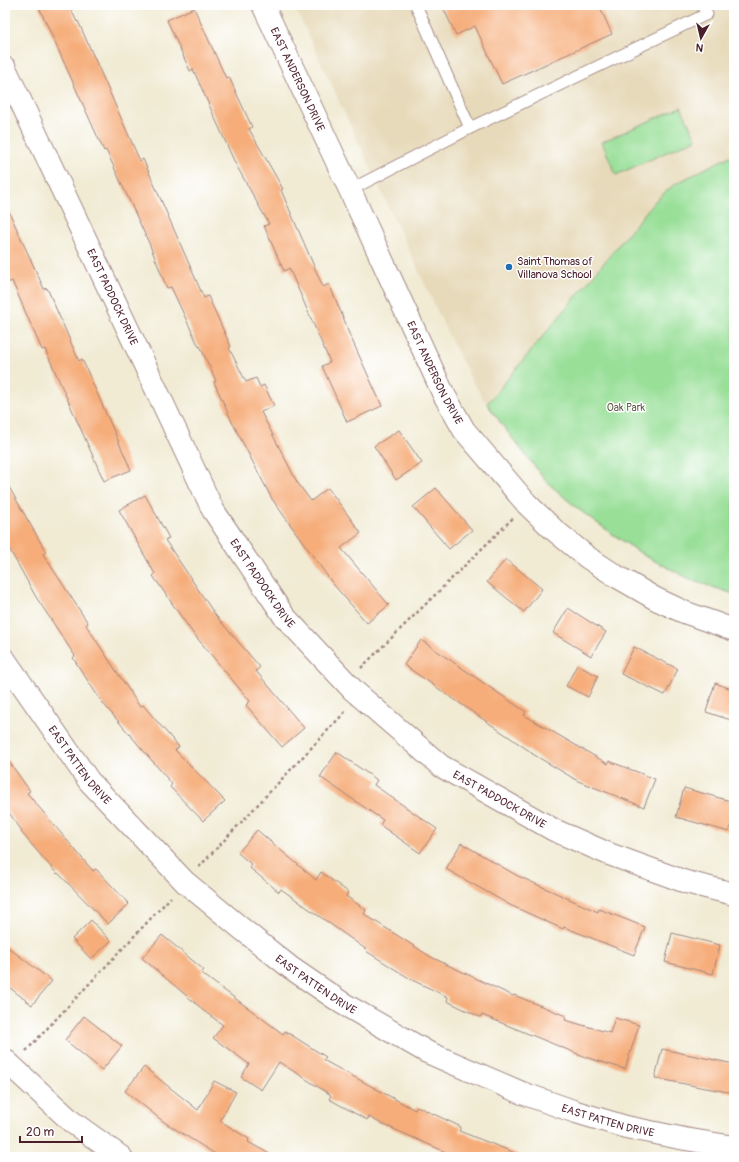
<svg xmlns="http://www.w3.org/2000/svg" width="739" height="1162" viewBox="0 0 739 1162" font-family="Pangolin,sans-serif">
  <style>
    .built { fill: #e7daba }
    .green { fill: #99df98; stroke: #727f62 }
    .building { fill: #f6ad7a }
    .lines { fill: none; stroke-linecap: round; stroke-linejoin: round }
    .service-casing { stroke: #9e8580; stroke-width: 13 }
    .minor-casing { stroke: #9e8580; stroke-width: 24 }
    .tertiary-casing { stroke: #9e8580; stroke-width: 24 }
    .path { stroke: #9e8580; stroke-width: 2.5; stroke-dasharray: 3 3; stroke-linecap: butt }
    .service { stroke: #fff; stroke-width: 11 }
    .minor { stroke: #fff; stroke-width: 22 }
    .tertiary { stroke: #fff; stroke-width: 22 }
    .poi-dot { fill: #1f6fb2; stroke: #fff; stroke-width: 1.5 }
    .labels { text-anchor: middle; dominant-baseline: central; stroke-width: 3; stroke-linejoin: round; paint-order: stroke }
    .street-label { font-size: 11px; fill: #4a1f2b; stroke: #fff }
    .poi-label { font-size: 11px; fill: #4a1f2b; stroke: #fff; text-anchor: start }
    .park-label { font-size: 11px; fill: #62594c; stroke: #fff }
  </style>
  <rect width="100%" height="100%" fill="#fff"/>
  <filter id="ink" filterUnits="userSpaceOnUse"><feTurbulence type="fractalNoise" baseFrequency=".025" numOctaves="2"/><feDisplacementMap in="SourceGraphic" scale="8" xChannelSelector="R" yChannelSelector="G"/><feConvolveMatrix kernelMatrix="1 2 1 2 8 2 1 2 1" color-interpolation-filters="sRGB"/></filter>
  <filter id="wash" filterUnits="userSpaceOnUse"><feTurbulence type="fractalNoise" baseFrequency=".012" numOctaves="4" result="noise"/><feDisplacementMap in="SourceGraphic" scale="16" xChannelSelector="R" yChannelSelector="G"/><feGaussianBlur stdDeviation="0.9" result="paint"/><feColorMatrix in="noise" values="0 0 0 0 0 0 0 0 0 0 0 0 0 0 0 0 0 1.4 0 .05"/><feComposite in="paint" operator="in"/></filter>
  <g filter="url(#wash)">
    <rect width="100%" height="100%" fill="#f1ebd4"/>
    <!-- built -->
    <polygon class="built" points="294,5 731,5 734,10 734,154 675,184 487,404 471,379 448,334"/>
    <!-- green -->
    <g class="green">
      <polygon points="681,107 696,139 616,175 602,142"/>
      <polygon points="734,154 734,594 694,581 645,556 611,533 578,509 548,483 513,439 487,404 655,201 675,184"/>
    </g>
    <g id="blocks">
      <!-- building -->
      <g class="building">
        <polygon points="38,5 69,5 77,22 78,21 140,161 143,159 204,298 208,296 231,347 229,348 246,382 256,378 260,387 264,385 274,406 261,412 297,482 311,501 328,488 361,533 341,548 389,605 367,623 333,584 272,499 232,422 214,382 216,381 200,346 199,347 171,287 167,288 149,243 106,150 104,151"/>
        <polygon points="442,5 599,5 612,34 502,84 475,26 456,35"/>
        <polygon points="194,8 226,78 229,77 252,127 249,129 283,189 281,190 323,287 329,284 348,329 347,329 382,406 347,422 322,366 330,362 289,268 284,271 264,226 269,224 235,163 193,69 190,71 167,20"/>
        <polygon points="5,203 44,289 47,288 79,361 82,359 131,470 104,481 45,349 42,350 12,281 5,284"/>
        <polygon points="399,430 422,463 396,480 374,446"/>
        <polygon points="5,480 46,552 43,554 88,623 86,625 140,707 143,705 179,747 175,750 225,801 203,821 170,787 172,784 101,701 73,658 75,656 36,597 5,541"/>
        <polygon points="436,488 472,530 449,549 413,507"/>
        <polygon points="145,495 169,538 165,540 216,616 260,667 256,671 304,728 282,747 246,705 250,701 192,632 153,576 155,574 119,510"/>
        <polygon points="506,559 542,589 524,612 487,582"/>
        <polygon points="568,608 606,632 591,656 553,633"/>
        <polygon points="421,640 526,712 524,715 608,764 609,761 655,779 644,807 578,781 531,753 531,752 404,665"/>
        <polygon points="634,647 678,669 665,695 621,674"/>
        <polygon points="577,665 598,676 588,697 566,686"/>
        <polygon points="715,683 734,690 734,721 706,712"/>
        <polygon points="337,752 377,780 374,785 437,829 420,853 380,825 383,820 320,777"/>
        <polygon points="5,756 30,791 27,793 93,871 96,869 129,904 108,924 58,873 57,874 21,832 22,831 5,807"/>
        <polygon points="684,788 734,802 734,815 729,832 676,817"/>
        <polygon points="257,830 316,880 321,872 348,892 346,896 366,910 364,914 431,957 513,996 514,995 566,1016 565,1020 610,1033 615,1018 639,1025 625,1069 578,1055 578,1054 482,1015 480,1017 447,1001 448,997 412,980 366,951 367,950 281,889 279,892 250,868 252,865 238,853"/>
        <polygon points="461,843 516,875 598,912 599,909 645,927 634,955 564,927 563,929 510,905 446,869"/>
        <polygon points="91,920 111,941 91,959 72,939"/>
        <polygon points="672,933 720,945 713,974 665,962"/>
        <polygon points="162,935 204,970 201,973 283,1034 285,1031 326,1057 323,1060 415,1110 417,1106 461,1127 459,1131 523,1156 523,1157 457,1157 380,1123 369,1117 367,1120 329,1099 331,1095 279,1062 261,1090 241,1077 249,1064 213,1038 223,1025 201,1009 201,1008 142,958"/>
        <polygon points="5,945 52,981 32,1005 5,984"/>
        <polygon points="84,1016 122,1046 102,1070 65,1040"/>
        <polygon points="662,1049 734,1064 734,1093 700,1087 655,1078"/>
        <polygon points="144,1067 198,1110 214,1081 236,1092 220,1121 249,1139 248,1142 275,1157 220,1157 164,1122 125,1091"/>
      </g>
    </g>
  </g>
  <g filter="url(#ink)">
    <use href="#blocks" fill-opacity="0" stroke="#9e8580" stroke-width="1"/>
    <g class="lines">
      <!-- service casing -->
      <g class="service-casing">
        <g id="service">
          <polyline points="416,5 470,128"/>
          <polyline points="350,190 470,128 707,14 702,5"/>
        </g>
      </g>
      <!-- minor casing -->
      <g class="minor-casing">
        <g id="minor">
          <path id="s1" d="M5,68L213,510L284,616L353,690L441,766L554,830L609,854L686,882L734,894"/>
          <path id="s2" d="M5,660L89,781L185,882L242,929L291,968L342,1003L427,1052L522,1093L576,1112L626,1127L685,1139L734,1147"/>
          <polyline points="5,1060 72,1122 121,1157"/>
        </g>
      </g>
      <!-- tertiary casing -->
      <g class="tertiary-casing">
        <g id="tertiary">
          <path id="s3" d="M263,5L350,190L443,393L464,430L527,504L553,529L587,557L616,576L656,599L684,612L734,630"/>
        </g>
      </g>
      <!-- path -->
      <g class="path">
        <polyline points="361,668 513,518"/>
        <polyline points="199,867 346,711"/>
        <polyline points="26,1051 171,897"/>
      </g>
      <!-- service -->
      <use href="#service" class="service"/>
      <!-- minor -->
      <use href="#minor" class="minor"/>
      <!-- tertiary -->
      <use href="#tertiary" class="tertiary"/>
    </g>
  </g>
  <!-- markers -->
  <circle class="poi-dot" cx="509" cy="267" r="4"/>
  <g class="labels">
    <!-- street labels -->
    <g class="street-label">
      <text stroke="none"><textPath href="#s3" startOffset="82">EAST ANDERSON DRIVE</textPath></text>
      <text stroke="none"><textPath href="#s1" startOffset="253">EAST PADDOCK DRIVE</textPath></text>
      <text stroke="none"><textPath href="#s3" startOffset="406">EAST ANDERSON DRIVE</textPath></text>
      <text stroke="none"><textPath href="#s1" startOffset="577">EAST PADDOCK DRIVE</textPath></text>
      <text stroke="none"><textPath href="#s2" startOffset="129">EAST PATTEN DRIVE</textPath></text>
      <text stroke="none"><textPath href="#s1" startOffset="901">EAST PADDOCK DRIVE</textPath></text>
      <text stroke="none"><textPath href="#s2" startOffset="453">EAST PATTEN DRIVE</textPath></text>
      <text stroke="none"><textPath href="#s2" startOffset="777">EAST PATTEN DRIVE</textPath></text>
    </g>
    <!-- poi labels -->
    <g class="poi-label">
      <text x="517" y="261">Saint Thomas of<tspan x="517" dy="13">Villanova School</tspan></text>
    </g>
    <!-- park labels -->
    <g class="park-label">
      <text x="626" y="407">Oak Park</text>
    </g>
  </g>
  <!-- margin -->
  <rect width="739" height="1162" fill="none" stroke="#fff" stroke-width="20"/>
  <!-- north arrow -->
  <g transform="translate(701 38) rotate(188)" stroke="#ffffff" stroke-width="3" paint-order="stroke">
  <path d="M0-3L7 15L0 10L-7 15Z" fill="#4a1f2b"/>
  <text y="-6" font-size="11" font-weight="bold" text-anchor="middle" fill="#4a1f2b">N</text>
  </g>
  <!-- scale -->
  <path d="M20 1136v6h62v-6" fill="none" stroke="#4a1f2b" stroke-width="2"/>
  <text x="26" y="1136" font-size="12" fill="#4a1f2b" stroke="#ffffff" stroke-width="3" paint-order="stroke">20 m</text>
</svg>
